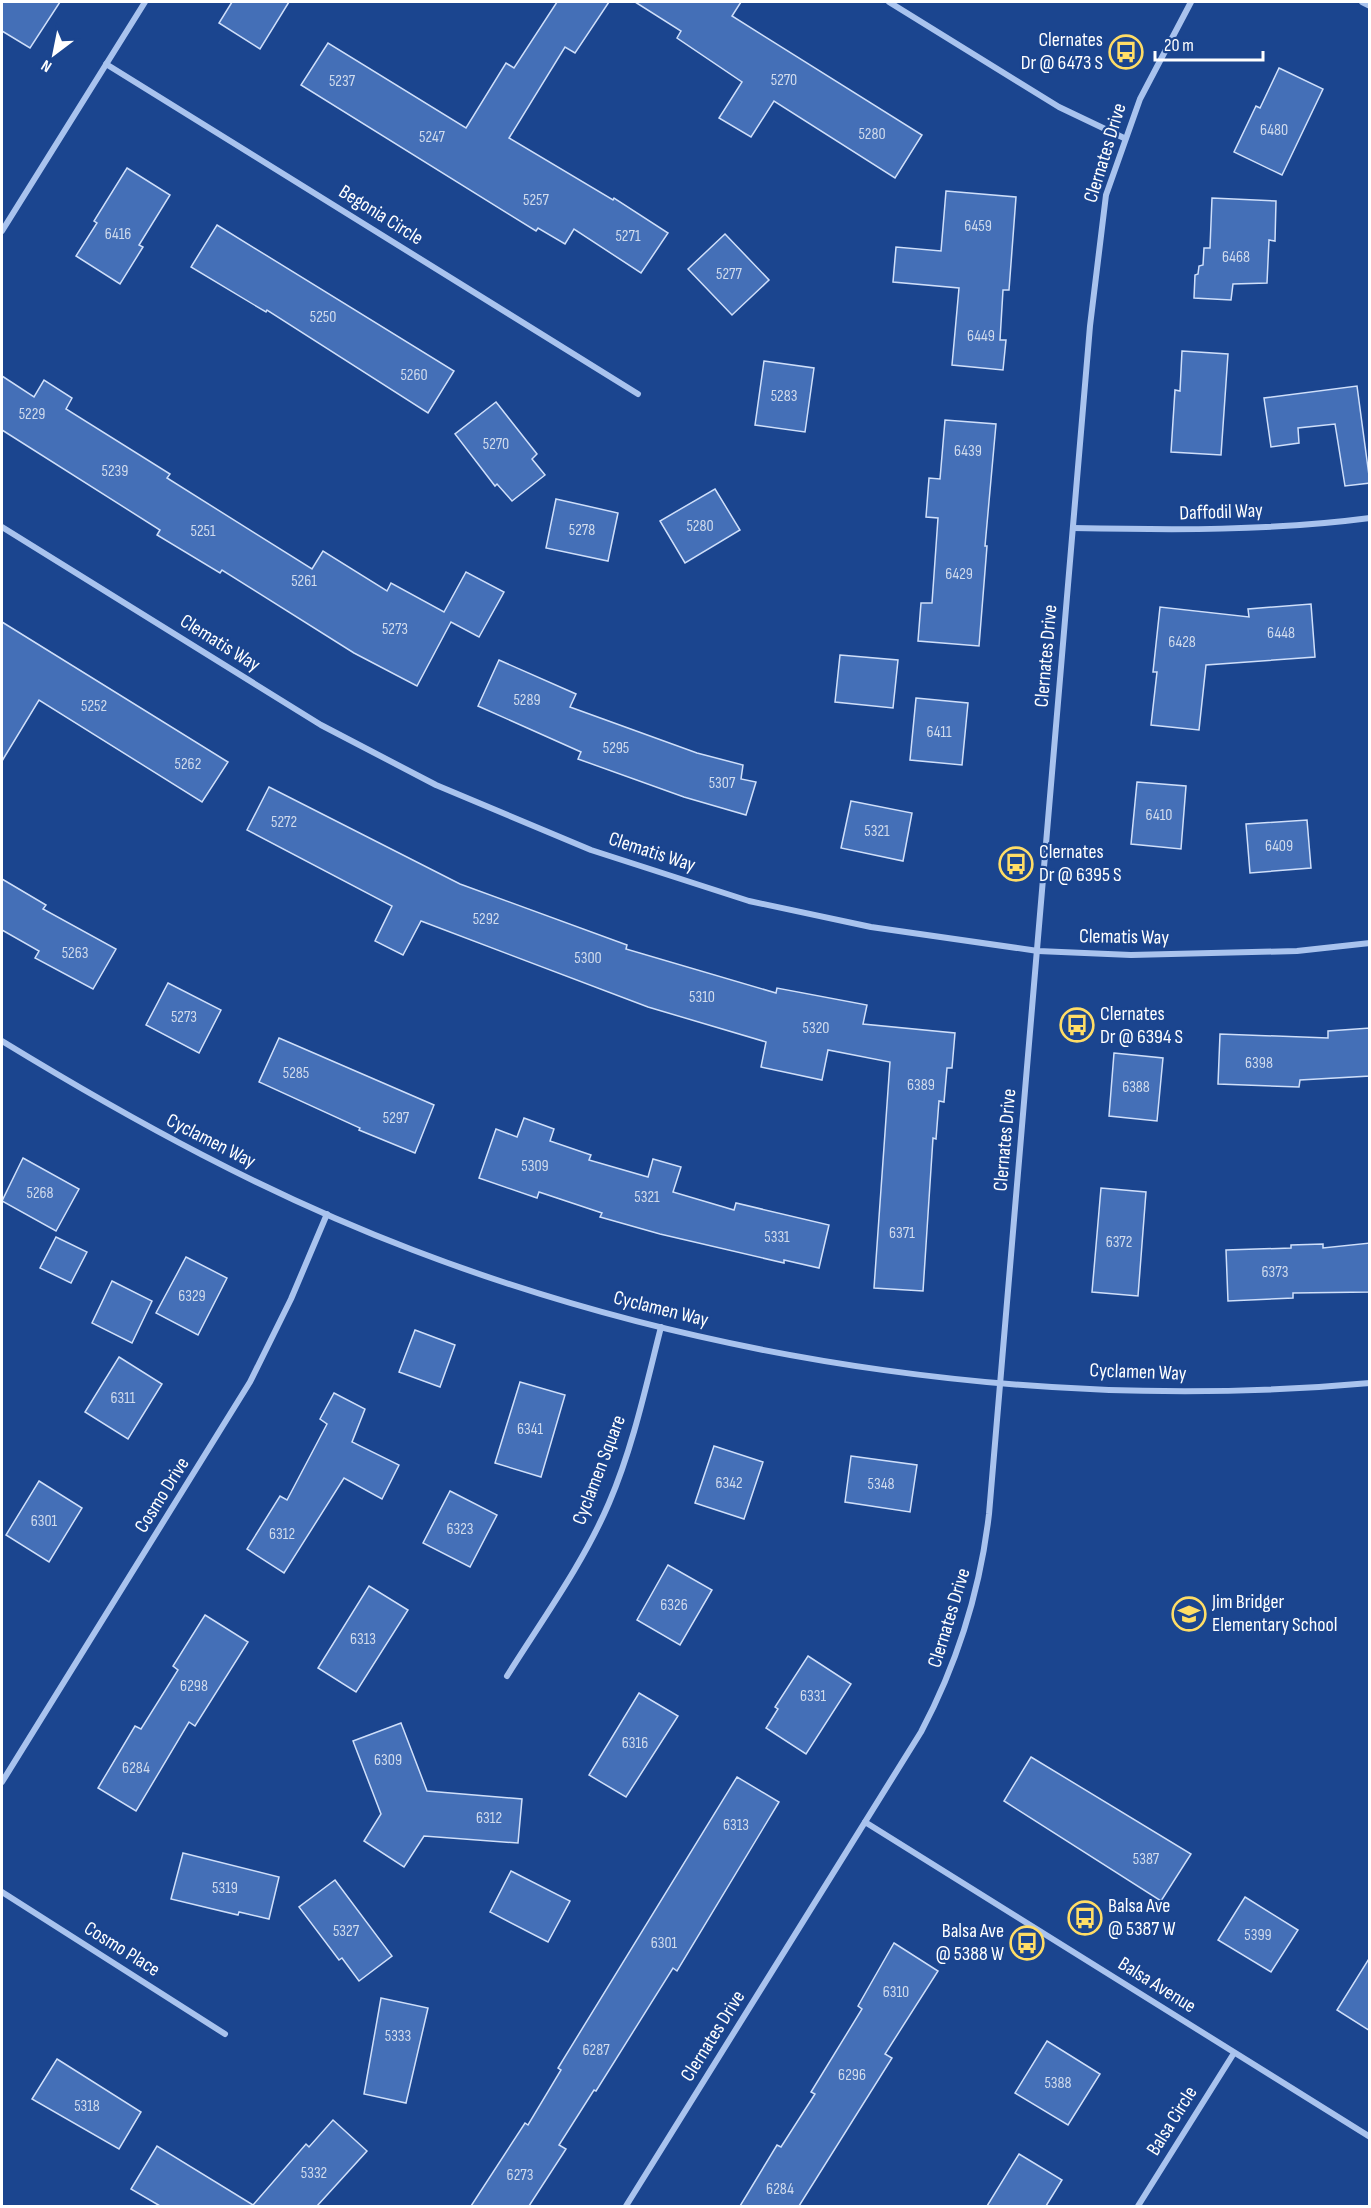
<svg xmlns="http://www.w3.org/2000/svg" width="1371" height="2208" viewBox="0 0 1371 2208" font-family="'Sofia Sans Condensed',sans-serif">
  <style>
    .building { fill: #446fb7; stroke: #cfdffa; stroke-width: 1.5 }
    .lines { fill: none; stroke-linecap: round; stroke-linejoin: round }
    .minor { stroke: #a9c3ee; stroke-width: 6 }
    .labels { text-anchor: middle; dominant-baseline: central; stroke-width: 4.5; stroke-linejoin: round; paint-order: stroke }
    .number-label { font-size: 16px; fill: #d0dbed }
    .poi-label { font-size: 20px; fill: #fff; stroke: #1b458f; text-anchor: start }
    .street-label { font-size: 20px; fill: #fff; stroke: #1b458f }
  </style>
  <rect width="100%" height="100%" fill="#1b458f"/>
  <!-- building -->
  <g class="building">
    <polygon points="2,2 60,2 30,48 2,31"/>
    <polygon points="232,2 289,2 260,49 219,23"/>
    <polygon points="557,2 609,2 575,53 565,47 509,138 613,200 614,198 668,233 641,273 574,229 565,244 538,228 536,231 301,85 328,43 466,128 506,63 514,68"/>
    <polygon points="635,2 741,2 732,16 922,135 895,178 774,101 751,137 719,118 742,82 677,38 681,31"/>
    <polygon points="1279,68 1323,89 1282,175 1234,152 1256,106 1260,108"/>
    <polygon points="127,168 170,195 139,245 143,247 120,284 76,256 97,223 94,221"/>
    <polygon points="946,191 1016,197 1009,290 1003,290 1000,340 1006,340 1003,370 952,365 959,288 893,282 896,247 941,251"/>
    <polygon points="1212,198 1276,201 1275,241 1269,240 1267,283 1233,284 1231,300 1194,298 1195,275 1198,274 1199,266 1203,265 1204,248 1210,248"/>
    <polygon points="217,225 454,371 428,413 267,310 266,312 191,267"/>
    <polygon points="725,234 769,280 732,315 688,269"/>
    <polygon points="1182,351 1228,354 1221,455 1171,452 1175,390 1180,391"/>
    <polygon points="764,361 814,368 805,432 755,425"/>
    <polygon points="2,376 34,397 44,380 72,398 66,409 170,474 167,478 312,569 323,551 387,591 391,583 444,612 466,572 504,592 479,637 451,622 417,686 354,653 222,570 220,573 157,535 160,530 2,430"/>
    <polygon points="1357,386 1370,483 1345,486 1335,424 1298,428 1299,443 1271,447 1264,398"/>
    <polygon points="496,402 537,454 532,459 545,475 512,501 497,484 495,486 455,434"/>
    <polygon points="945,420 996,424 985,546 987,546 979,646 918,641 921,603 932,603 938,518 926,517 929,478 940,479"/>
    <polygon points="715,489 740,530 685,563 660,521"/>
    <polygon points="556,499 618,513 608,561 546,548"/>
    <polygon points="1311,604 1315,657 1206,665 1199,730 1151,725 1157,672 1153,672 1160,607 1249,617 1248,609"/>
    <polygon points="2,622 228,762 202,802 39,700 2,761"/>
    <polygon points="840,655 898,660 893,708 835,702"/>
    <polygon points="499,660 576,694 570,707 697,753 743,765 741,779 756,782 746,815 684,797 578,759 581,752 478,706"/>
    <polygon points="916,698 968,703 962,765 910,760"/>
    <polygon points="1137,782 1186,786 1181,849 1131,844"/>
    <polygon points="269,787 460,884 627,945 626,949 776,993 777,988 867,1005 863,1024 955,1033 952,1068 947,1068 944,1102 939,1101 936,1139 933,1138 923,1291 874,1288 890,1062 828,1050 822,1080 761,1067 766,1042 648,1007 421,921 403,955 375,941 392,906 247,830"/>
    <polygon points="851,801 912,813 903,861 841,848"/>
    <polygon points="1307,820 1311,868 1250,873 1246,824"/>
    <polygon points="2,879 46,905 43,909 116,949 93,989 35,958 39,951 2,930"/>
    <polygon points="168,983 221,1010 199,1053 146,1025"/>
    <polygon points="1370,1028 1370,1076 1300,1080 1299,1087 1218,1084 1220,1034 1328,1038 1328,1031"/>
    <polygon points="279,1038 434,1105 415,1153 359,1130 360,1128 259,1082"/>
    <polygon points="1114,1053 1163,1058 1157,1121 1109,1116"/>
    <polygon points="524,1118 554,1129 550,1141 591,1155 589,1160 648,1177 653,1159 681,1167 673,1192 734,1210 736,1203 829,1225 819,1268 784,1260 784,1263 660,1234 600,1217 602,1213 539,1192 537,1198 479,1178 496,1129 517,1137"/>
    <polygon points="23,1158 79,1189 56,1231 2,1201"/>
    <polygon points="1101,1188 1146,1192 1138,1296 1092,1292"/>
    <polygon points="56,1237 87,1252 71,1283 40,1268"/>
    <polygon points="1370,1243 1370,1292 1293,1293 1293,1298 1228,1301 1226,1250 1291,1248 1291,1245 1323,1244 1323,1248"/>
    <polygon points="186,1257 227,1278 198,1335 156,1313"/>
    <polygon points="112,1281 152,1301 132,1343 92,1323"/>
    <polygon points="415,1330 455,1345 440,1387 399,1372"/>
    <polygon points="119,1357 162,1384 128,1439 85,1412"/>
    <polygon points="520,1382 565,1395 541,1477 495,1463"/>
    <polygon points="334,1393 365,1409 352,1442 399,1465 382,1499 344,1478 284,1573 247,1549 280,1496 287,1500 327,1424 320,1419"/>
    <polygon points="714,1446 763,1462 744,1519 695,1503"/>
    <polygon points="851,1456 917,1465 910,1512 845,1502"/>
    <polygon points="39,1481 82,1508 49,1562 6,1535"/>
    <polygon points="450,1491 497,1515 470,1567 423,1543"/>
    <polygon points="668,1565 712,1590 680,1645 637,1620"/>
    <polygon points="369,1586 408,1610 356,1692 318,1668"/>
    <polygon points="205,1615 248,1642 195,1726 189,1722 136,1811 98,1788 135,1726 141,1729 178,1670 173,1666"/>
    <polygon points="808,1656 851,1684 806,1754 766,1728 778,1709 775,1707"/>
    <polygon points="639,1693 678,1716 626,1797 589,1775"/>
    <polygon points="401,1723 427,1791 522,1799 518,1843 424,1836 404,1867 364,1841 381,1814 353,1741"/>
    <polygon points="1031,1757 1191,1854 1161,1901 1004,1801"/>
    <polygon points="737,1777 779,1802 677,1971 673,1968 596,2091 594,2090 559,2145 566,2149 529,2206 471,2206 525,2123 528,2125 561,2070 558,2068"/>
    <polygon points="183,1853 279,1877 269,1919 239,1912 238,1915 171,1899"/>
    <polygon points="511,1871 570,1901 548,1942 490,1912"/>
    <polygon points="335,1880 392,1956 359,1981 342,1958 339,1960 299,1907"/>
    <polygon points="1245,1897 1298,1930 1271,1972 1218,1940"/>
    <polygon points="894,1943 938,1971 885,2054 892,2058 799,2206 740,2206 777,2145 781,2147 815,2094 811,2092 862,2009 858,2006"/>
    <polygon points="1370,1957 1370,2031 1337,2010"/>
    <polygon points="381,1998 428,2008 406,2103 364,2094"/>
    <polygon points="1047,2041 1100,2074 1068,2125 1015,2093"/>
    <polygon points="57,2059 141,2112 119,2149 32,2099"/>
    <polygon points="333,2120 367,2151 317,2206 160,2206 131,2189 157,2146 253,2205 306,2144 309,2147"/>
    <polygon points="1019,2154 1062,2180 1046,2206 987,2206"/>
  </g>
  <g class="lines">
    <!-- minor -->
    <g class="minor">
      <polyline points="889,2 1059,107 1124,138"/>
      <polyline points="1362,2 1370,6"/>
      <polyline points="106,64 638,394"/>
      <polyline points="2,231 145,2"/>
      <polyline points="2,527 321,725 436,785 591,850 749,901 871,927 1038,951 1131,955 1297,951 1370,943"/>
      <path d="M1073,528C1173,530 1271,531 1370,518"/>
      <path d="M2,1041C133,1121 268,1195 413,1250C711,1364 1052,1412 1370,1383"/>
      <path d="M507,1676C542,1620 583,1564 609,1503C633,1447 646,1386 661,1327"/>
      <polyline points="2,1782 250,1382 291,1299 327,1214"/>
      <polyline points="865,1822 1370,2137"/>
      <polyline points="2,1892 225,2034"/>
      <path d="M626,2206L921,1732C958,1662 980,1592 989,1514L1090,326L1106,195L1140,99L1191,2"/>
      <polyline points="1138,2206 1234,2053"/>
    </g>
  </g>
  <!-- icons -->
  <defs>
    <g id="bus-ring" transform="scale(1.725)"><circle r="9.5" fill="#1b458f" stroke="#fd6" stroke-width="1.5"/><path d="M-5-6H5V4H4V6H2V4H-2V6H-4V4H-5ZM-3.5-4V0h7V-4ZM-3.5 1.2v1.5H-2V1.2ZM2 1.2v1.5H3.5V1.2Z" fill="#fd6"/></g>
    <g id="school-ring" transform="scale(1.725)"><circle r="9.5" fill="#1b458f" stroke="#fd6" stroke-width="1.5"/><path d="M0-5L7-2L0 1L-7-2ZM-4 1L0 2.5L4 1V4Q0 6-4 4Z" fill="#fd6"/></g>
  </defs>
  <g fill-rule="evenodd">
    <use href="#bus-ring" x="1126" y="52"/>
    <use href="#bus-ring" x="1016" y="864"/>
    <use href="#bus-ring" x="1077" y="1025"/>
    <use href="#school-ring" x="1189" y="1614"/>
    <use href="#bus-ring" x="1085" y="1918"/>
    <use href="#bus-ring" x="1027" y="1943"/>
  </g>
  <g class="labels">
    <!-- number labels -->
    <g class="number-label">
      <text x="784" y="80">5270</text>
      <text x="342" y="81">5237</text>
      <text x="1274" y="130">6480</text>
      <text x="872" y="134">5280</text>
      <text x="432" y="137">5247</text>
      <text x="536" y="200">5257</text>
      <text x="978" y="226">6459</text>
      <text x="118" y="234">6416</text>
      <text x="628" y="236">5271</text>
      <text x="1236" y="257">6468</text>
      <text x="729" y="274">5277</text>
      <text x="323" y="317">5250</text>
      <text x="981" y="336">6449</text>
      <text x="414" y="375">5260</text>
      <text x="784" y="396">5283</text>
      <text x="32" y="414">5229</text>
      <text x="496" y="444">5270</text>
      <text x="968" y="451">6439</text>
      <text x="115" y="471">5239</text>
      <text x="700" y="526">5280</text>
      <text x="582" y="530">5278</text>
      <text x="203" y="531">5251</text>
      <text x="959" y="574">6429</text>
      <text x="304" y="581">5261</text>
      <text x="395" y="629">5273</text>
      <text x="1281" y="633">6448</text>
      <text x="1182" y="642">6428</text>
      <text x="527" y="700">5289</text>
      <text x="94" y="706">5252</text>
      <text x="939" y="732">6411</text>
      <text x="616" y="748">5295</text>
      <text x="188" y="764">5262</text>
      <text x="722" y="783">5307</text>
      <text x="1159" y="815">6410</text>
      <text x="284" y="822">5272</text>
      <text x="877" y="831">5321</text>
      <text x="1279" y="846">6409</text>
      <text x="486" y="919">5292</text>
      <text x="75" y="953">5263</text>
      <text x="588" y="958">5300</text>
      <text x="702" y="997">5310</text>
      <text x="184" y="1017">5273</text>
      <text x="816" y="1028">5320</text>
      <text x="1259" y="1063">6398</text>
      <text x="296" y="1073">5285</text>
      <text x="921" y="1085">6389</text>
      <text x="1136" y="1087">6388</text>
      <text x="396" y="1118">5297</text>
      <text x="535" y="1166">5309</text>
      <text x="40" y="1193">5268</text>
      <text x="647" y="1197">5321</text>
      <text x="902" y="1233">6371</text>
      <text x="777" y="1237">5331</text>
      <text x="1119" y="1242">6372</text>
      <text x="1275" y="1272">6373</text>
      <text x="192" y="1296">6329</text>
      <text x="123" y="1398">6311</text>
      <text x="530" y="1429">6341</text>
      <text x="729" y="1483">6342</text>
      <text x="881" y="1484">5348</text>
      <text x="44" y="1521">6301</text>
      <text x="460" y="1529">6323</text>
      <text x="282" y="1534">6312</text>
      <text x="674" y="1605">6326</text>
      <text x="363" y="1639">6313</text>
      <text x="194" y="1686">6298</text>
      <text x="813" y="1696">6331</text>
      <text x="635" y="1743">6316</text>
      <text x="388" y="1760">6309</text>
      <text x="136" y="1768">6284</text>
      <text x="489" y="1818">6312</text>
      <text x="736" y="1825">6313</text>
      <text x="1146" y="1859">5387</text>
      <text x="225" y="1888">5319</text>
      <text x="346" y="1931">5327</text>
      <text x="1258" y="1935">5399</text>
      <text x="664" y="1943">6301</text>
      <text x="896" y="1992">6310</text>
      <text x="398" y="2036">5333</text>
      <text x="596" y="2050">6287</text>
      <text x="852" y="2075">6296</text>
      <text x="1058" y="2083">5388</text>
      <text x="87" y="2106">5318</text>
      <text x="314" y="2173">5332</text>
      <text x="520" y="2175">6273</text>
      <text x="780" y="2189">6284</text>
    </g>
    <!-- poi labels -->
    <g class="poi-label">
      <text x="1103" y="40" text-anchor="end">Clernates<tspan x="1103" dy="23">Dr @ 6473 S</tspan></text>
      <text x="1039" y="852">Clernates<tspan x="1039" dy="23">Dr @ 6395 S</tspan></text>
      <text x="1100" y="1014">Clernates<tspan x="1100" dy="23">Dr @ 6394 S</tspan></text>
      <text x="1212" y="1602">Jim Bridger<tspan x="1212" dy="23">Elementary School</tspan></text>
      <text x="1108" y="1906">Balsa Ave<tspan x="1108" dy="23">@ 5387 W</tspan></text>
      <text x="1004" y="1931" text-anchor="end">Balsa Ave<tspan x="1004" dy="23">@ 5388 W</tspan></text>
    </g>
    <!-- street labels -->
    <g class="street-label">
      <text transform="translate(1105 153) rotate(-73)">Clernates Drive</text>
      <text transform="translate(381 215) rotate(32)">Begonia Circle</text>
      <text transform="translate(1221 512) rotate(-2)">Daffodil Way</text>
      <text transform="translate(220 643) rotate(32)">Clematis Way</text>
      <text transform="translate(1046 656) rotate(-85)">Clernates Drive</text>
      <text transform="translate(652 852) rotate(18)">Clematis Way</text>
      <text transform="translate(1124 937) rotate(1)">Clematis Way</text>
      <text transform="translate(1005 1140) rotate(-85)">Clernates Drive</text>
      <text transform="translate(211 1141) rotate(27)">Cyclamen Way</text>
      <text transform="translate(661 1309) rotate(14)">Cyclamen Way</text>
      <text transform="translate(1138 1372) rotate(2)">Cyclamen Way</text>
      <text transform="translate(599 1470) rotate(-69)">Cyclamen Square</text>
      <text transform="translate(162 1495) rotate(-58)">Cosmo Drive</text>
      <text transform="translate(949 1618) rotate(-73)">Clernates Drive</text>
      <text transform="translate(122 1949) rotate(32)">Cosmo Place</text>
      <text transform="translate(1157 1985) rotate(32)">Balsa Avenue</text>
      <text transform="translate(713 2036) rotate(-58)">Clernates Drive</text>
      <text transform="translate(1172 2121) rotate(-58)">Balsa Circle</text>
    </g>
  </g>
  <!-- border -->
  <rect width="1371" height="2208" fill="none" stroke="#ffffff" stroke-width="6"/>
  <!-- north arrow -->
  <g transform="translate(54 54) rotate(212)" stroke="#1b458f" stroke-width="4.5" paint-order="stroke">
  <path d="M0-4.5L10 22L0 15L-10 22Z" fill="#ffffff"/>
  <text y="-9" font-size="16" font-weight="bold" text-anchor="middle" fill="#ffffff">N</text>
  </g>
  <!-- scale -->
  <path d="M1155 51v9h108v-9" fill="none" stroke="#ffffff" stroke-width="3"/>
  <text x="1164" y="51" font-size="18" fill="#ffffff" stroke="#1b458f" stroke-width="4.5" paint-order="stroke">20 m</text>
</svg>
